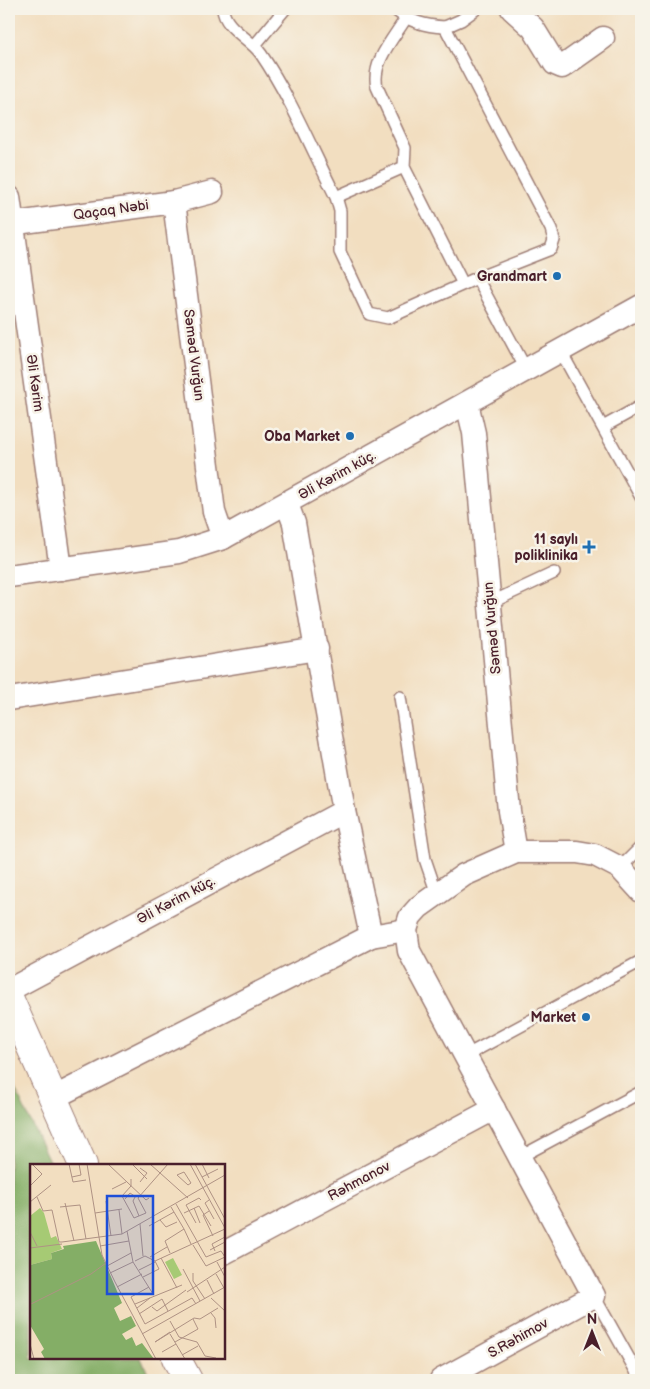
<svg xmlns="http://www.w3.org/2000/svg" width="650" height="1389" viewBox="0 0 650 1389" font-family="'Balsamiq Sans',sans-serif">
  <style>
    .forest { fill: #84ae66; stroke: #676648 }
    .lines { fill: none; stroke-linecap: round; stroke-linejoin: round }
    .service-casing { stroke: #9e7e76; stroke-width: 14 }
    .minor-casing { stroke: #9e7e76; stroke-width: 25 }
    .secondary-casing { stroke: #9e7e76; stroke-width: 30 }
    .service { stroke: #fff; stroke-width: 11 }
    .minor { stroke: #fff; stroke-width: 22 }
    .secondary { stroke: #fff; stroke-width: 28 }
    .poi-dot { fill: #1f6fb2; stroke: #f7f3e8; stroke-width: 2 }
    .labels { text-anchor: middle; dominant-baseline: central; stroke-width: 5; stroke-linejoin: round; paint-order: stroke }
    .street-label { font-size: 14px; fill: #4a1f2b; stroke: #f7f3e8 }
    .poi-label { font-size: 14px; font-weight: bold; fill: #4a1f2b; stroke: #f7f3e8; text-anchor: end }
    .inset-road { fill: none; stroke: #af9284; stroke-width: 1 }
    .view { fill: #1d4ed8; fill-opacity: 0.15; stroke: #1d4ed8; stroke-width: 2.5 }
    .inset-edge { fill: none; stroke: #4a1f2b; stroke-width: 2.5 }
  </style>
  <rect width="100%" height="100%" fill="#f7f3e8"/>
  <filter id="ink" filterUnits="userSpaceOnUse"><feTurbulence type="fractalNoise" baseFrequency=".02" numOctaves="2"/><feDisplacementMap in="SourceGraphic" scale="10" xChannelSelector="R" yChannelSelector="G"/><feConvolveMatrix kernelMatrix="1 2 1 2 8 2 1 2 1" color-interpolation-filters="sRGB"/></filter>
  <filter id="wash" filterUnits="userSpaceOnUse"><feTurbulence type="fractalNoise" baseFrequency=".0096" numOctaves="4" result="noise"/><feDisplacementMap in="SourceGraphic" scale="20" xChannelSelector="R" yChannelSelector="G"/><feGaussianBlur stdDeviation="1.12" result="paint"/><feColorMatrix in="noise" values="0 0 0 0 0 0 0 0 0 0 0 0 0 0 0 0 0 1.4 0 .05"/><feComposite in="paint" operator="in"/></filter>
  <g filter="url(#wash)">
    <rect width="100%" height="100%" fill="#f2dec0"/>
    <!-- forest -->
    <polygon class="forest" points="9,1076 51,1165 31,1165 31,1358 141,1358 151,1380 9,1380"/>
  </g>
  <g filter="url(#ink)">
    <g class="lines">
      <!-- service casing -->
      <g class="service-casing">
        <g id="service">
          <path d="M223,9C224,28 251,39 261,54C291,98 312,150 336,197L340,211V252L369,314L388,318L477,278L551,249L554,240L551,229L445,27L461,20L476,9"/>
          <path d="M394,9C410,22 425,26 445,27"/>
          <path d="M406,18C393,39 371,63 377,87L405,148L404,167L463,284"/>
          <polyline points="255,45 285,9"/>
          <polyline points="336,197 404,167"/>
          <polyline points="477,278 526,369"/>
          <polyline points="560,350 641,497"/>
          <polyline points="603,427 641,406"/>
          <polyline points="490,603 554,573"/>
          <polyline points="400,697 425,859 437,894"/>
          <polyline points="620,868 641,847"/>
          <polyline points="465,1056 641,961"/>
          <polyline points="520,1157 641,1092"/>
          <polyline points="594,1296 641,1380"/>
        </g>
      </g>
      <!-- minor casing -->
      <g class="minor-casing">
        <g id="minor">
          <polyline points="512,9 533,28 555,64 562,67 603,38"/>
          <polyline points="9,197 61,569"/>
          <polyline points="174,202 214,512 223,538"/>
          <polyline points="9,224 174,202 212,192"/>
          <polyline points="467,403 474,433 509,811 516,852"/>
          <polyline points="287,504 294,523 344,811 371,936 406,930"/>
          <polyline points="9,576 179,552 223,538 641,306"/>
          <polyline points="9,699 317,649"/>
          <polyline points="9,990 344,811"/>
          <polyline points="53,1098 371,936"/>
          <polyline points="224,1253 494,1109"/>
          <polyline points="441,1380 594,1296 409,951 406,930 410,917 419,907 464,875 516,852 577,852 595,855 620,868 641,891"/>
        </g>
      </g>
      <!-- secondary casing -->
      <g class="secondary-casing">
        <g id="secondary">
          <polyline points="9,998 83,1165"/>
          <polyline points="176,1358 188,1380"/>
        </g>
      </g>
      <!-- service -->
      <use href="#service" class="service"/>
      <!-- minor -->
      <use href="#minor" class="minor"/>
      <!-- secondary -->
      <use href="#secondary" class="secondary"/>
    </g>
  </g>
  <!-- markers -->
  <g class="poi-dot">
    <circle cx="557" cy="276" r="5"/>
    <circle cx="350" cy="436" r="5"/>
    <path d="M586.5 539.5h5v5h5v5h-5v5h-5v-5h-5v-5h5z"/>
    <circle cx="586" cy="1017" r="5"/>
  </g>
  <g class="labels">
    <!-- street labels -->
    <g class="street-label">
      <text transform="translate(111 210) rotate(-8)">Qaçaq Nəbi</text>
      <text transform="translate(194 355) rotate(83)">Səməd Vurğun</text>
      <text transform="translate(35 383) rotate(82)">Əli Kərim</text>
      <text transform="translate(337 475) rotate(-29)">Əli Kərim küç.</text>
      <text transform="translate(492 628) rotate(-95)">Səməd Vurğun</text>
      <text transform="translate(176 900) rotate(-28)">Əli Kərim küç.</text>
      <text transform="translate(359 1181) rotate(-28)">Rəhmanov</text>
      <text transform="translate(518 1338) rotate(-29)">S.Rəhimov</text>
    </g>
    <!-- poi labels -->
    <g class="poi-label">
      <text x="547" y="276">Grandmart</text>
      <text x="340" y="436">Oba Market</text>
      <text x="578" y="539">11 saylı<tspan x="578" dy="16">poliklinika</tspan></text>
      <text x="576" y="1017">Market</text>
    </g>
  </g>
  <!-- overview -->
  <g transform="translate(30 1164)">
    <rect width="195" height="195" fill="#f2dec0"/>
    <path d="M10,44L14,49L21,74L26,72L32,85L21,89L22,95L0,101V52ZM143,94L152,111L144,115L135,98Z" fill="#a6ca74"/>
    <path d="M66,77L92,139L84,144L90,157L101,152L106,162L92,170L96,176L102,173L106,182L112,179L124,195H15L11,188L14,185L0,161V101L22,95L21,89L34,85L33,82Z" fill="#84ae66"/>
    <path class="inset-road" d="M39,0L43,18L56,16M57,0L69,73M78,0L116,36L119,34M102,0L117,15M120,0L158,34M160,0L195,64M165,0L195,55M172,0L179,14M154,8L161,19L158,21L147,11ZM42,13L51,11L49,0M172,13L188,5M101,15V22L92,32L104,54L116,49L108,34L138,0M110,18L117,9L110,4M0,22L12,10L2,0M82,25L96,18M7,33L13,47L22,46L29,78H32L92,70L195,11M105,33L103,37L109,52M95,35L100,29L106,33M179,36L175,39L184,55M76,37L81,72M0,38L21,21M35,39L44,77M146,40L176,93L191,87L195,93M30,43L50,41L56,75M164,44L170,59M89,46L92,70M179,47L173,51L183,72M65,49L92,45M154,49L169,42L181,62M130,56L136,63L147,58M166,59L156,41L169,34L171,36M110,60L113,92M119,62L144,48M154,65L161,80M97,67L103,98L123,130M0,68L7,82M69,73L72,91L85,118L126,195M163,81L176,102L195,93M70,82L99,77M0,84L32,80M180,86L195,78M185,87L182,80L195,73M140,89L135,77L154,65L141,43M120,93L137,83M131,94L147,124M105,97L115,92L125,97L195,65M187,98L195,113M77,102L101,89M153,105L170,137M109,106L125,98M80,109L103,98M163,109V117L175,135M186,110L194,124M113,113L129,105L125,97M177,116L184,130M87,123L112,110M157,128L195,103M101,133L115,160L162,134L166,140M101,133L119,123M181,134L195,147M1,140L61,110L76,99M105,140L152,121M122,143L127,147L156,126M107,144L120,134M181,149L185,154L186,164M109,150L132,135L138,147M140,157L149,173L167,178L175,192L186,194M140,168L125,178L164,154L170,155L188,144M112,170L195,123M140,170L155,195M145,178L168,165L163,155M0,180L4,195M132,188L146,180M152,191L168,182"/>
    <path class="view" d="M77,32H123V130H77Z"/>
    <rect width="195" height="195" class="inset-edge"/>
  </g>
  <!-- margin -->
  <rect width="650" height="1389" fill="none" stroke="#f7f3e8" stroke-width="30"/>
  <!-- north arrow -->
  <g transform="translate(592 1332)" stroke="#f7f3e8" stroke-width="4" paint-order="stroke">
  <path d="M0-4L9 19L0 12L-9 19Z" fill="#4a1f2b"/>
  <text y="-8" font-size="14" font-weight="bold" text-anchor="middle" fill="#4a1f2b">N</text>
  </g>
</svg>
